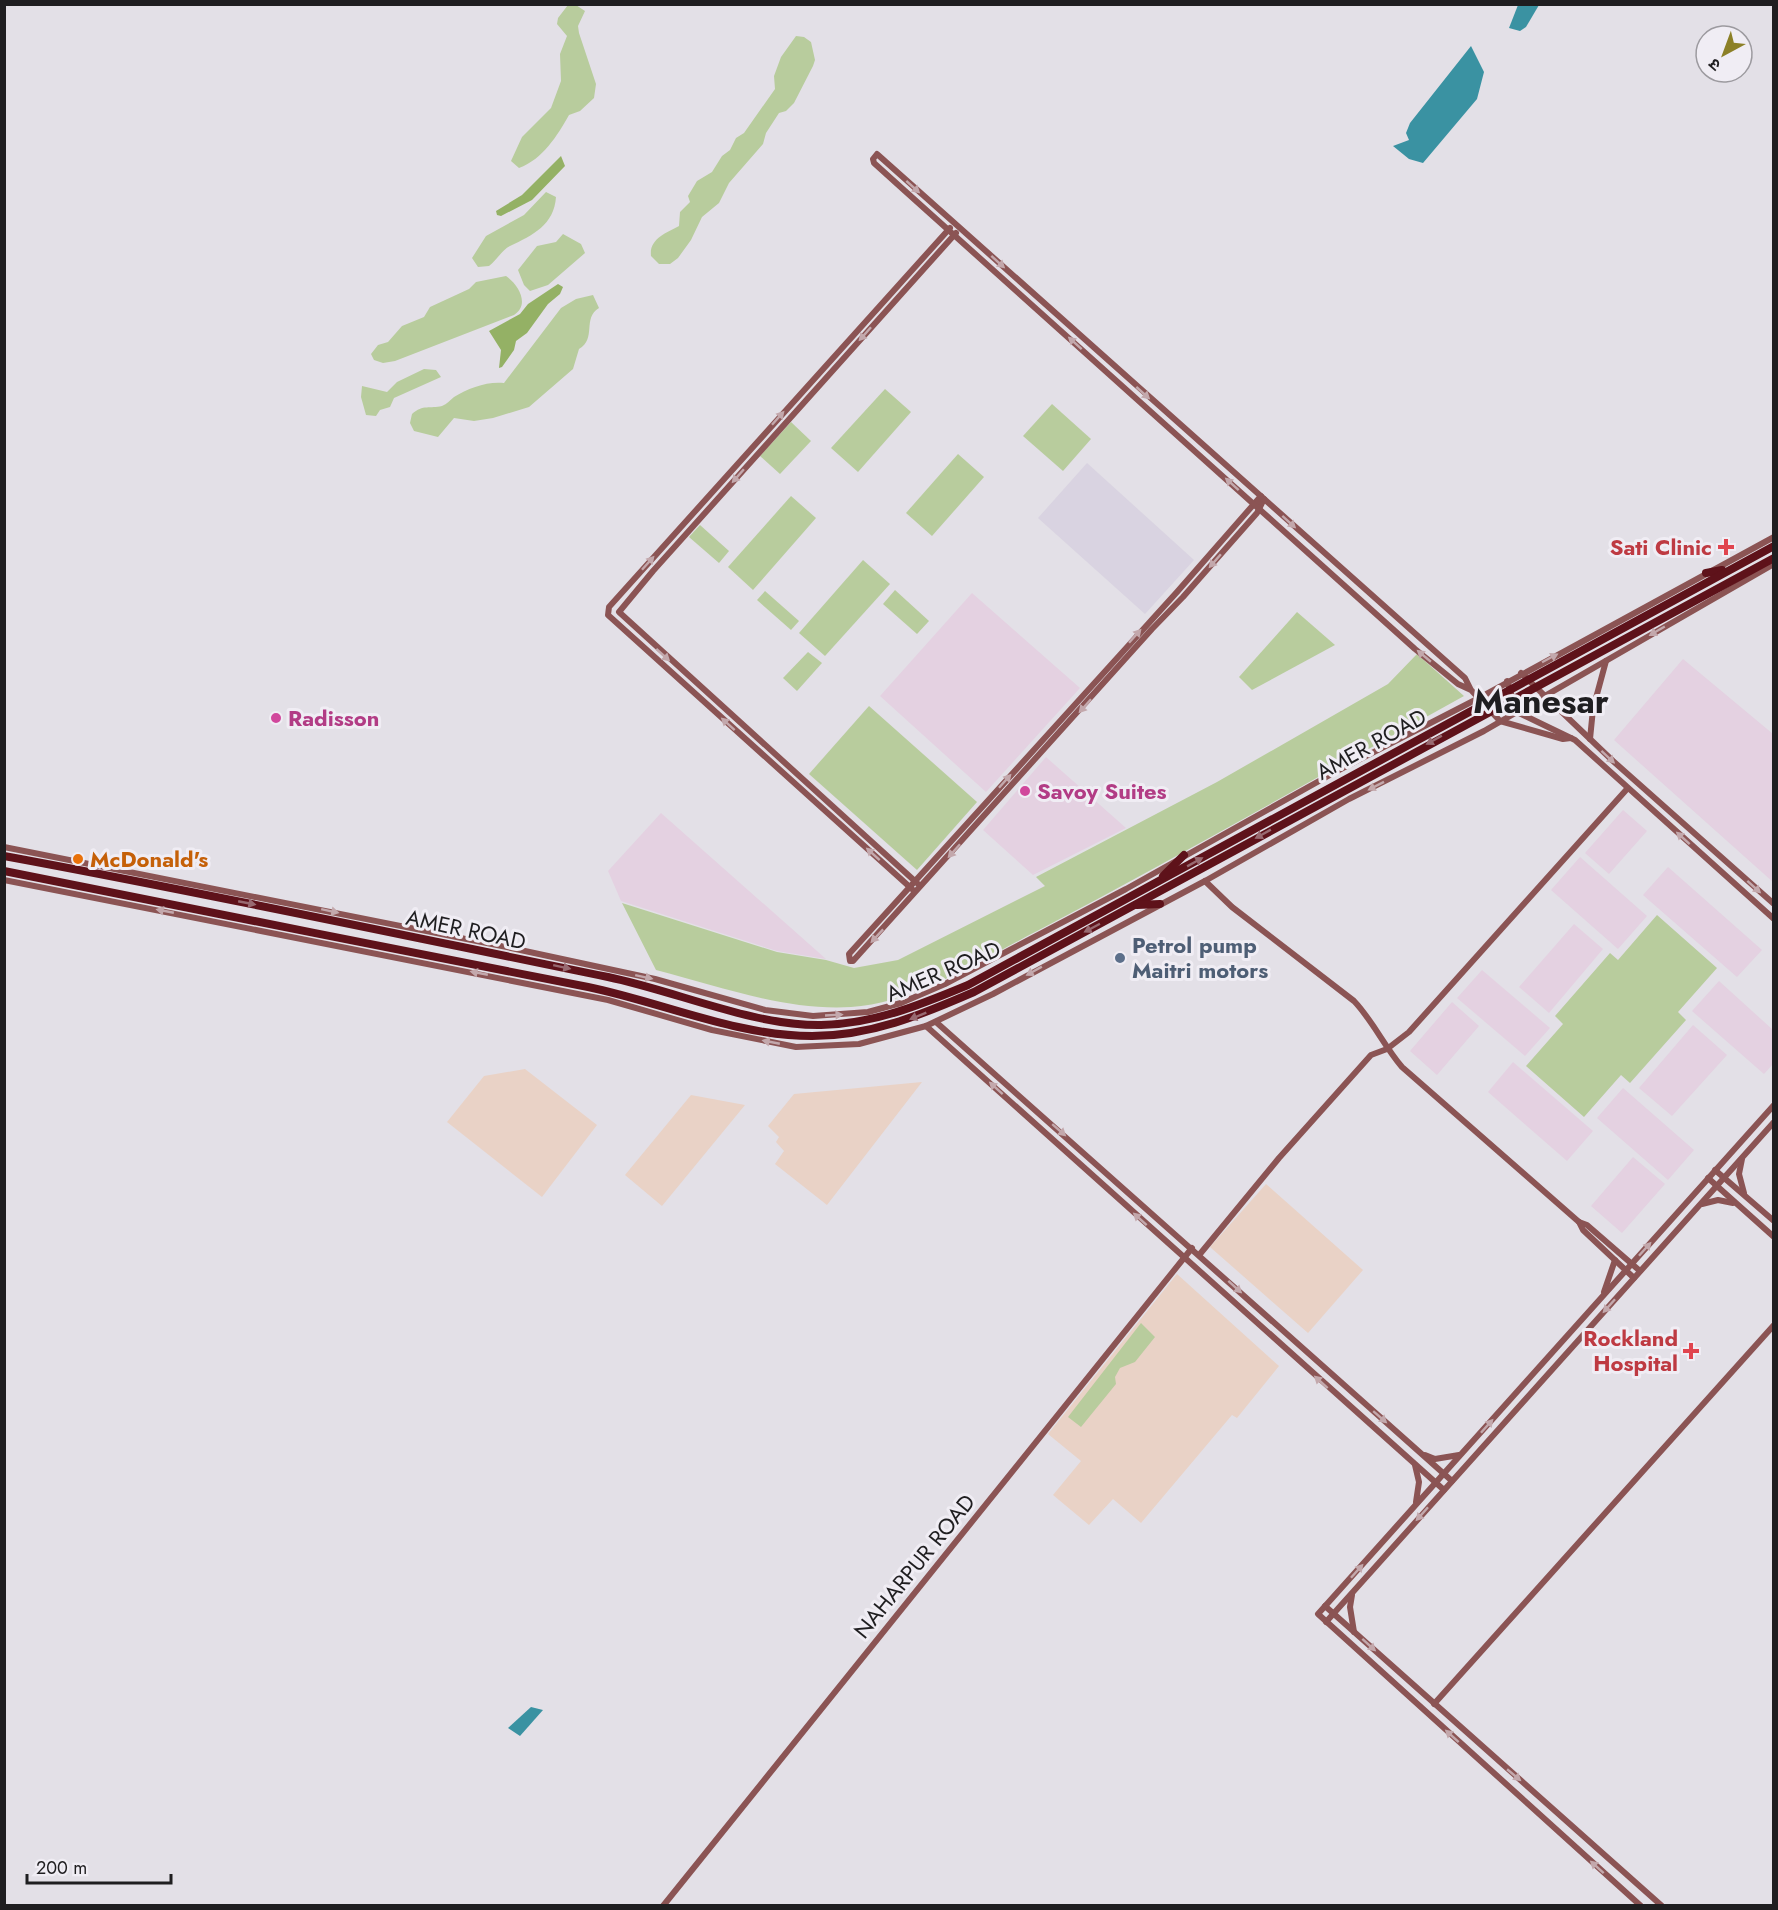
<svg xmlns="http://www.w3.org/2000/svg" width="1778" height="1910" viewBox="0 0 1778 1910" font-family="Jost,'Noto Sans Devanagari',sans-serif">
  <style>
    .commercial { fill: #e4d1e1 }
    .industrial { fill: #e9d2c6 }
    .built { fill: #d9d3e1 }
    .green { fill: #b8cc9d }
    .forest { fill: #94b165 }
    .water { fill: #3a92a2 }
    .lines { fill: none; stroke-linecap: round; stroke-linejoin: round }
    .secondary { stroke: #8b5454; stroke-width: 6 }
    .highway { stroke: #5e121a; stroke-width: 8 }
    .oneway { fill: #c3a8ac }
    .oneway2 { fill: #986a71 }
    .health-dot { fill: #e0444e; stroke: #f0edf4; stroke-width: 2 }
    .hotel-dot { fill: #d1479c; stroke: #f0edf4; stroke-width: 2 }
    .food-dot { fill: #e8710a; stroke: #f0edf4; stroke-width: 2 }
    .service-dot { fill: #5c6f8a; stroke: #f0edf4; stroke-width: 2 }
    .labels { text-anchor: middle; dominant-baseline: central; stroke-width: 6; stroke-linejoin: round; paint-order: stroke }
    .health-label { font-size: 22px; font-weight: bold; fill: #be3a42; stroke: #f0edf4; text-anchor: end }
    .hotel-label { font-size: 22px; font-weight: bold; fill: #b23c85; stroke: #f0edf4; text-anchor: start }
    .street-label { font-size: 22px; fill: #1f1e20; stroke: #f0edf4 }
    .food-label { font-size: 22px; font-weight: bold; fill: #c56008; stroke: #f0edf4; text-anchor: start }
    .service-label { font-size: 22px; font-weight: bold; fill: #4e5e75; stroke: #f0edf4; text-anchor: start }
    .town-label { font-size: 34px; font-weight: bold; fill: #1f1e20; stroke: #f0edf4 }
  </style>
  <rect width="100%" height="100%" fill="#e3e0e7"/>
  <!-- commercial -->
  <g class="commercial">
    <polygon points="972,593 1080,688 986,792 880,696"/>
    <polygon points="1683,659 1773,734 1773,882 1614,740"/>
    <polygon points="1046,757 1126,828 1033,875 983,830"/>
    <polygon points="1623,810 1647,831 1609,874 1585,853"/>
    <polygon points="661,813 826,959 777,951 621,901 608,871"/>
    <polygon points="1580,857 1647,916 1618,949 1551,890"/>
    <polygon points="1668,867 1762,950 1737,977 1643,895"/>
    <polygon points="1574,924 1603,949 1549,1013 1519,987"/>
    <polygon points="1482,970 1550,1028 1525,1056 1457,998"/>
    <polygon points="1719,981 1773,1030 1773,1064 1764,1074 1692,1011"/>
    <polygon points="1452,1002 1479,1026 1437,1075 1410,1051"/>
    <polygon points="1693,1025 1727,1055 1672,1116 1639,1088"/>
    <polygon points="1513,1062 1593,1131 1567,1161 1488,1092"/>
    <polygon points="1623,1088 1694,1150 1668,1180 1597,1118"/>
    <polygon points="1633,1157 1665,1184 1622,1233 1591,1206"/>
  </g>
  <!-- industrial -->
  <g class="industrial">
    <polygon points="525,1069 597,1125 542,1197 447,1122 484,1076"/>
    <polygon points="922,1082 827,1205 775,1164 784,1151 776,1142 779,1137 768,1126 794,1094"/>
    <polygon points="691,1095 745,1105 662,1206 625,1175"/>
    <polygon points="1266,1184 1363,1270 1308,1333 1210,1247"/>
    <polygon points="1177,1274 1279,1366 1237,1418 1232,1415 1141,1523 1113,1499 1089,1525 1053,1495 1081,1461 1048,1434"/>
  </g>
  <!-- built -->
  <polygon class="built" points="1087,463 1194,560 1145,614 1038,518"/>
  <!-- green -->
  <g class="green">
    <path d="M568,5H576L585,11L578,26L579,33L596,84L594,98L580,111L569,115C557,136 543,159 519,168L511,161L522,137L551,108L561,81L560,54L567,36L557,24L558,18Z"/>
    <path d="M796,36L804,37L811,42L815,60L813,66L794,103L786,111L779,113L766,133L763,144L729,183L719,203L702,217L691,240L678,258L670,264H659L651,256C649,239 666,233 679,226L680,212L690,202L688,196L697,181L712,172L722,156L730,150L736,138L744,133L775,89L774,76L781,57Z"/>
    <path d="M546,192L556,197C554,225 533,235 510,246C502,250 496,261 489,266L478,267L472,258L486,236L524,215Z"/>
    <polygon points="563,234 581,244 585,253 548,285 530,291 524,285 518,270 537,246 556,242"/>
    <path d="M506,276C519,285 530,305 514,315L395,361L383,363L374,360L371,354L378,345L388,342L402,326L424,317L430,307L469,289L476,282Z"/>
    <path d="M593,295L599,308C582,318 597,339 579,349L573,369L529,407L493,418L474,421L454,418L438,437L414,431L410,423L412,414C423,404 430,409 442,406C447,404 450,400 454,397C468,388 488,381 504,383L561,308L576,299Z"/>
    <polygon points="424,369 436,370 441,377 394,398 390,407 380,410 376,416 366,415 361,397 362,386 387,392 397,382"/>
    <polygon points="885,389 911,412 858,472 831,448"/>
    <polygon points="1052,404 1091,439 1063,471 1023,436"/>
    <polygon points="791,422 811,441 780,474 760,456"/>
    <polygon points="958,454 984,477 932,536 906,513"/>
    <polygon points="791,496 816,518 753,590 728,567"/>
    <polygon points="700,525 729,551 719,563 689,537"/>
    <polygon points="863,560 890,584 825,656 799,633"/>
    <polygon points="895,590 929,621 917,634 883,604"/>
    <polygon points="765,591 799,621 791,630 757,600"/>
    <polygon points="1297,612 1335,645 1252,690 1239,677"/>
    <polygon points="808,652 822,663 797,691 783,678"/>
    <path d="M1417,654L1464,696C1322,774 1182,855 1039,930C984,958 913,1004 851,1007C785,1011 719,986 656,970L622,903L777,952L826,960L854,968L898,960L1045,886L1036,877L1217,782L1388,684Z"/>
    <polygon points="869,706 977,802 917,870 809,774"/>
    <polygon points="1657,915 1717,968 1678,1012 1686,1020 1630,1083 1621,1075 1584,1117 1526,1066 1563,1024 1555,1016 1610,953 1618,960"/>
    <polygon points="1141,1323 1155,1337 1135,1362 1120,1368 1115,1377 1116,1384 1081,1427 1068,1417"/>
  </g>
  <!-- forest -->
  <g class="forest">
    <polygon points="561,156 565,166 532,200 501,216 497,215 496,211 522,195"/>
    <polygon points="558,284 563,287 560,294 548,304 527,333 516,341 514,350 502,367 499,368 501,350 489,331 520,314 528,304"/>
  </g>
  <!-- water -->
  <g class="water">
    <polygon points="1518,5 1539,5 1526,27 1520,31 1509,28"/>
    <polygon points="1471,46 1484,72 1477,99 1423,163 1409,159 1393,146 1409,140 1406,133 1410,123"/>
    <polygon points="531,1707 543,1710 520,1736 508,1728"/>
  </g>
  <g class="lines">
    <!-- secondary -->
    <g class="secondary">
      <polyline points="1261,496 1177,592 849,954 850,961 853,961 1152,629 1183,597 1257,513 1264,499"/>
      <polyline points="1521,673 1613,761 1774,904"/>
      <polyline points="1507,681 1517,712 1575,740 1774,919"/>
      <polyline points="1471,690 1458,684 1415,649 905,191 874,163 873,159 877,154 1465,678 1471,690 1500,721 1563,739 1571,738"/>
      <polyline points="1590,739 1593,709 1606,661"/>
      <polyline points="4,847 511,948 655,979 765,1010 813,1016 868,1012 901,1003 945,984 1126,889 1337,771 1481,697 1774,537"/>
      <polyline points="4,880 608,1000 712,1030 796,1047 859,1044 926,1026 993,994 1205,881 1349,799 1484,731 1774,564"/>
      <path d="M1205,881L1232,907L1354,1001C1373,1021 1384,1046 1402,1067L1579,1222L1587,1225L1640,1271"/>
      <polyline points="917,883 619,612 653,571 956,233"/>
      <polyline points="912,889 608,615 609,607 950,228"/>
      <polyline points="936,1022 1452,1481"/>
      <polyline points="926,1026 1444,1490"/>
      <polyline points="1742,1159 1739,1174 1744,1193"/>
      <polyline points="1715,1170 1774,1221"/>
      <polyline points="1708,1178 1774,1237"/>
      <polyline points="1702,1204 1718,1200 1733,1203"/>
      <polyline points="1579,1222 1583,1230 1634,1278"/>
      <polyline points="1200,1254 1279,1158 1371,1055 1387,1049 1409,1032 1627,789"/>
      <polyline points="1604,1292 1615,1260"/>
      <polyline points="1425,1455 1435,1459 1459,1455"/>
      <polyline points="1415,1465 1419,1482 1416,1502"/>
      <polyline points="1352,1595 1350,1607 1354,1632"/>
      <polyline points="1325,1606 1662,1906"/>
      <polyline points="1326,1622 1774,1122"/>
      <polyline points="1434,1704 1774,1325"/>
      <polyline points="663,1906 1192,1248"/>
      <polyline points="1641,1906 1318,1614 1774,1105"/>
    </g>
    <!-- highway -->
    <g class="highway">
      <polyline points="1706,573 1722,570"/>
      <path d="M4,856C206,893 407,936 608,977C676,991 753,1026 821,1025C874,1024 920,1005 968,985L1774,546"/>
      <path d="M4,871C199,911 393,948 588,987C661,1002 736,1036 812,1036C871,1036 921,1015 974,992L1774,558"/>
      <polyline points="1163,876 1184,855"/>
      <polyline points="1137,905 1160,904"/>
    </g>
  </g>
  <!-- one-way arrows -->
  <defs><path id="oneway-solid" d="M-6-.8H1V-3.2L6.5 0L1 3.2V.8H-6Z" transform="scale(1.5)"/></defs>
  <g class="oneway">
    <use href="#oneway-solid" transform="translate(913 187) rotate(42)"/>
    <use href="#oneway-solid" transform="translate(998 262) rotate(42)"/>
    <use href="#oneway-solid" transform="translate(865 334) rotate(132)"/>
    <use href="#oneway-solid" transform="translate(1075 343) rotate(-138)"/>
    <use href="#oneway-solid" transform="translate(1143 393) rotate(42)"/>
    <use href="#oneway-solid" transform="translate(778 418) rotate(-48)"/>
    <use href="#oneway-solid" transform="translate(738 476) rotate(131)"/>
    <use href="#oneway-solid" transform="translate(1232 484) rotate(-138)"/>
    <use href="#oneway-solid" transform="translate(1289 522) rotate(42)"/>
    <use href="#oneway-solid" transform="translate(1215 561) rotate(131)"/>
    <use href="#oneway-solid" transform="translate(648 563) rotate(-48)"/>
    <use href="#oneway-solid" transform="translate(1657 631) rotate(150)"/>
    <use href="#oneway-solid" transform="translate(1135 636) rotate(-48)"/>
    <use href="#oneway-solid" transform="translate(663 655) rotate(42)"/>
    <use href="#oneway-solid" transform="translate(1424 656) rotate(-140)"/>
    <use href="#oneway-solid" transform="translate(1550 658) rotate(-28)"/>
    <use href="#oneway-solid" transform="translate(1085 706) rotate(132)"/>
    <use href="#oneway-solid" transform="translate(728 724) rotate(-138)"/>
    <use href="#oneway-solid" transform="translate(1608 757) rotate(43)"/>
    <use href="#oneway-solid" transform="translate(1005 781) rotate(-48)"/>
    <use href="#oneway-solid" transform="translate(1376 786) rotate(153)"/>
    <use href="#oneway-solid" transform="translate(1683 838) rotate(-138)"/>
    <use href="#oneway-solid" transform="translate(954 851) rotate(132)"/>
    <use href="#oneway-solid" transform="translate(873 854) rotate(-138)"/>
    <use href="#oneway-solid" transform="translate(1754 887) rotate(42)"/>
    <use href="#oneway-solid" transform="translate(165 911) rotate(-169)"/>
    <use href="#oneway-solid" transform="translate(330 911) rotate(12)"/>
    <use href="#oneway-solid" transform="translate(877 936) rotate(133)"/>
    <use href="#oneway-solid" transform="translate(1034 971) rotate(151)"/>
    <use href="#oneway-solid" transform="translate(479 973) rotate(-169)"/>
    <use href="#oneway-solid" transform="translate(644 977) rotate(12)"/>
    <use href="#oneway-solid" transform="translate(834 1015) rotate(-3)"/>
    <use href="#oneway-solid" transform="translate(771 1042) rotate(-169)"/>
    <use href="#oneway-solid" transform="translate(996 1088) rotate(-138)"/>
    <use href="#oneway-solid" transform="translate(1059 1130) rotate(41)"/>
    <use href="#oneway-solid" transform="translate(1140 1219) rotate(-138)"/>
    <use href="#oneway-solid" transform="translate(1645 1249) rotate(-48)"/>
    <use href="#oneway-solid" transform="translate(1235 1287) rotate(42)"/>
    <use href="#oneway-solid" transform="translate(1609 1306) rotate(132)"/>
    <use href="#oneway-solid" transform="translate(1321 1382) rotate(-138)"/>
    <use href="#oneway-solid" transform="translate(1380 1417) rotate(41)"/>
    <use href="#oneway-solid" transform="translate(1487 1426) rotate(-48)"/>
    <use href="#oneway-solid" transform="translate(1422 1514) rotate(132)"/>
    <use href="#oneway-solid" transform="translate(1357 1571) rotate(-48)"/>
    <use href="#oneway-solid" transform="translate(1369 1645) rotate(42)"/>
    <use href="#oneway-solid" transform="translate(1452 1736) rotate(-138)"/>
    <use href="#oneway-solid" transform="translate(1514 1775) rotate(40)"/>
    <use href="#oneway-solid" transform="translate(1597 1867) rotate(-138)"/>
  </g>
  <g class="oneway2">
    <use href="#oneway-solid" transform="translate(1434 740) rotate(151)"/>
    <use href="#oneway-solid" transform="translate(1263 834) rotate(151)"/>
    <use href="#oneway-solid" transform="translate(1195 862) rotate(-29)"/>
    <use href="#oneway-solid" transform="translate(247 903) rotate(11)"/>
    <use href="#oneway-solid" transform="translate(1092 928) rotate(152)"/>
    <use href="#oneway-solid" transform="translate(562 967) rotate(12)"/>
    <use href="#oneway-solid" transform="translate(918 1016) rotate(158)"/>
  </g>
  <!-- markers -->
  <g class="health-dot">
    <path d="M1723 538h6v6h6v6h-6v6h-6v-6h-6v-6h6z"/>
    <path d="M1688 1342h6v6h6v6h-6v6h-6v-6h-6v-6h6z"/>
  </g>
  <g class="hotel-dot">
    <circle cx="276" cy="718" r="6"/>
    <circle cx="1025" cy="791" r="6"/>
  </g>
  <circle class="food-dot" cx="78" cy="859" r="6"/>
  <circle class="service-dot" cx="1120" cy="958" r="6"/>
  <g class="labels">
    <!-- health labels -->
    <g class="health-label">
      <text x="1712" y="547">Sati Clinic</text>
      <text x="1678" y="1338">Rockland<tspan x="1678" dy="25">Hospital</tspan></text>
    </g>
    <!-- hotel labels -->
    <g class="hotel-label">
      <text x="288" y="718">Radisson</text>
      <text x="1037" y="791">Savoy Suites</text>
    </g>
    <!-- street labels -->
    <g class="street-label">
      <text transform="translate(1371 744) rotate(-29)">AMER ROAD</text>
      <text transform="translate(466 929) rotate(12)">AMER ROAD</text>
      <text transform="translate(943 971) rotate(-23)">AMER ROAD</text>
      <text transform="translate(914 1566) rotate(-51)">NAHARPUR ROAD</text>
    </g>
    <!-- food labels -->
    <g class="food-label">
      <text x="90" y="859">McDonald's</text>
    </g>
    <!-- service labels -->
    <g class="service-label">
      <text x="1132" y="945">Petrol pump<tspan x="1132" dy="25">Maitri motors</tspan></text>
    </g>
    <!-- town labels -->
    <g class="town-label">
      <text x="1541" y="701">Manesar</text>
    </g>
  </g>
  <!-- border -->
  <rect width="1778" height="1910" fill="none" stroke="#1f1e20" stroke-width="12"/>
  <!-- north arrow -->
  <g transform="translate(1724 54) rotate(221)"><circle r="28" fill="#f0edf4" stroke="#9c9a9f" stroke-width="1.5"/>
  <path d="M0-4.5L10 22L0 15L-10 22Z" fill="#8c8027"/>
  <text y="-9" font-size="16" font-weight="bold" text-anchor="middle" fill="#1f1e20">उ</text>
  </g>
  <!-- scale -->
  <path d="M27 1874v9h144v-9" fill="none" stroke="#1f1e20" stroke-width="3"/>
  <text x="36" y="1874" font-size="18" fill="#1f1e20" stroke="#f0edf4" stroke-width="4.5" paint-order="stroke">200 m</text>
</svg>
